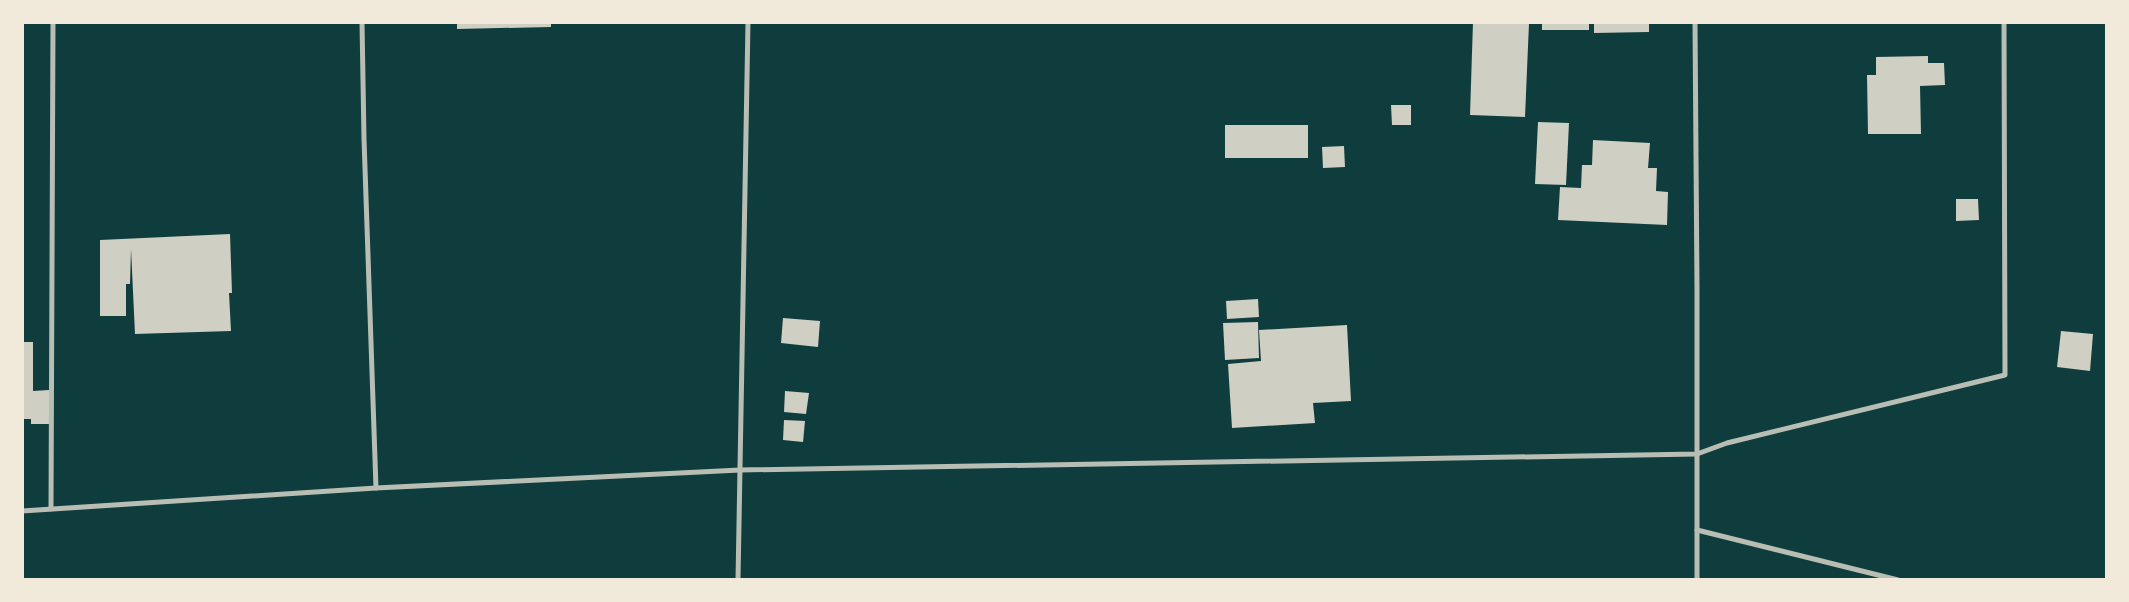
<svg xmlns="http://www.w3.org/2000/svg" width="2129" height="602" viewBox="0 0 2129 602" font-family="'Work Sans',sans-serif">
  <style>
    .building { fill: #cfcfc3 }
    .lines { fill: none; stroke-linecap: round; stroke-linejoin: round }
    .minor { stroke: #b8beb3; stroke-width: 5 }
  </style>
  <rect width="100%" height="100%" fill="#0f3d3e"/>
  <!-- building -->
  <g class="building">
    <polygon points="457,22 551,22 551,27 457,29"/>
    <polygon points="1473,22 1529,23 1525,117 1470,115"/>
    <rect x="1542" y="22" width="47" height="8"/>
    <polygon points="1594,22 1649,22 1649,32 1594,33"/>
    <polygon points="1928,56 1928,63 1944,63 1945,85 1920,86 1921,134 1868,134 1867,75 1876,75 1876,57"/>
    <polygon points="1391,105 1411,105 1411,125 1392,125"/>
    <polygon points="1538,122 1569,123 1566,185 1535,184"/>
    <rect x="1225" y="125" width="83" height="33"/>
    <polygon points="1593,140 1650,143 1648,168 1657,168 1656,191 1668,192 1667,225 1558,220 1560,187 1581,188 1582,165 1592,165"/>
    <polygon points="1344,146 1345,167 1323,168 1322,147"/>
    <polygon points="1956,199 1978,199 1979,220 1956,221"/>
    <polygon points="230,234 232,293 229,293 231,331 135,334 131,249 130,284 126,284 126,316 100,316 100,240"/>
    <polygon points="1258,299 1259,317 1227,319 1226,301"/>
    <polygon points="783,318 820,321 818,347 781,343"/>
    <polygon points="1258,322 1259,358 1225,360 1223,323"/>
    <polygon points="1347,325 1351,401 1313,403 1315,423 1232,428 1228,364 1261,361 1259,330"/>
    <polygon points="2061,331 2093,334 2090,371 2057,367"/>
    <polygon points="22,342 33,342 33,391 49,390 49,424 31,424 31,419 22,419"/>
    <polygon points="785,391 809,393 806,414 784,412"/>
    <polygon points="784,420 805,421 803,442 783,440"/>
  </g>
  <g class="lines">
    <!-- minor -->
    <g class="minor">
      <polyline points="362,22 364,139 376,488 740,470 1697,454 1727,443 2005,375 2004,22"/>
      <polyline points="1695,22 1697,288 1697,580"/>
      <polyline points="51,509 53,22"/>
      <polyline points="22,511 376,488"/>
      <polyline points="1697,530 1898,580"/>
      <polyline points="738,580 748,22"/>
    </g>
  </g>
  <!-- border -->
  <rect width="2129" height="602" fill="none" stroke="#f1e9da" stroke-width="48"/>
</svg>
